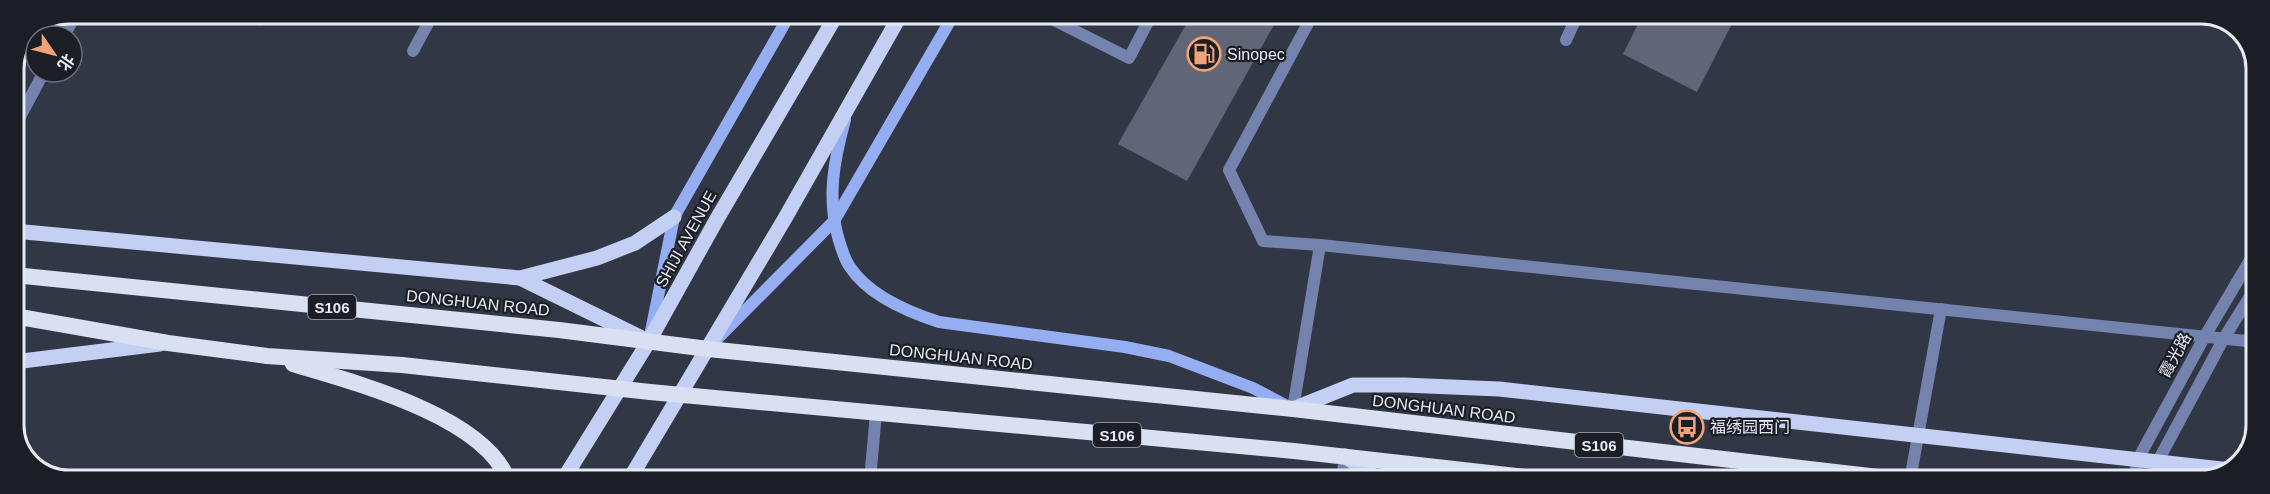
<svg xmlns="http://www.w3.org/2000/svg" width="2270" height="494" viewBox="0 0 2270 494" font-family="Arial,'Noto Sans SC',sans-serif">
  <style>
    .building { fill: #606675 }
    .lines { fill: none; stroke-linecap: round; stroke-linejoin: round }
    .service { stroke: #7383ae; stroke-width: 12 }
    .minor { stroke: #7383ae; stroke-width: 12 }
    .tertiary { stroke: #7383ae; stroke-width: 12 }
    .secondary { stroke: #95adf1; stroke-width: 12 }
    .primary { stroke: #c3d0f3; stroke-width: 15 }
    .trunk { stroke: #d9e0f1; stroke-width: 16 }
    .labels { text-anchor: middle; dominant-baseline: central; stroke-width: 4.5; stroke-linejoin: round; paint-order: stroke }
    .shield { fill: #1c1e25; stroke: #a9adb5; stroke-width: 1.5 }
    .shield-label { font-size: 15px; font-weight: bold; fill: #e6eaf3 }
    .poi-label { font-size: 16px; fill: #e6eaf3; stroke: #1c1e25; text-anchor: start }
    .street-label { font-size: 16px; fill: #e6eaf3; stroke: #1c1e25 }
    .rim { fill: none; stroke: #e6eaf3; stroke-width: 3 }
  </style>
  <rect width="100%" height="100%" fill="#323745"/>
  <!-- building -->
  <g class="building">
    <polygon points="239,14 267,14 260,26"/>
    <polygon points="1192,14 1280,14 1187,181 1118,144"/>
    <polygon points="1643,14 1737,14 1697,92 1623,54"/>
  </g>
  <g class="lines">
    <!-- service -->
    <g class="service">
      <polyline points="1042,14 1129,58 1152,14"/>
      <polyline points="1313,14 1229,170 1263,241 1320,245"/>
      <polyline points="1566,40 1578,14"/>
      <polyline points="413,51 433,14"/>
      <polyline points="1293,409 1320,245 2256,342"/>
      <polyline points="1342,480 1345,456"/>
      <polyline points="1910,480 1941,309"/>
    </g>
    <!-- minor -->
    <g class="minor">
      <polyline points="64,36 76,14"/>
      <polyline points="14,128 44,72"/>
      <polyline points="870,480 876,413"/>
    </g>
    <!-- tertiary -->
    <g class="tertiary">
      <polyline points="2134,480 2138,459 2205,336 2256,250"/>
      <polyline points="2153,480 2158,461 2224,338 2256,287"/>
    </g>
    <!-- secondary -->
    <g class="secondary">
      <path d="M845,120C834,160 827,197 838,237C841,247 844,259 850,267C869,296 908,312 939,322L1125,347L1169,356L1253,388L1287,406"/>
      <polyline points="651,331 674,217 790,14"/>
      <polyline points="717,339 834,221 954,14"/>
    </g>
    <!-- primary -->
    <g class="primary">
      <polyline points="14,231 520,278 597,258 635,243 674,217"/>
      <polyline points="520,278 644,339"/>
      <polyline points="14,362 160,344"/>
      <polyline points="1293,409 1353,385 1404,385 1499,389 2231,470"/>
      <polyline points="1345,456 1379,480"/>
      <polyline points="563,480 649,341 717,219 837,14"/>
      <polyline points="629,480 784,220 901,14"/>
    </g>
    <!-- trunk -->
    <g class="trunk">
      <polyline points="14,275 559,330 708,349 1293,409 1904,480"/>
      <polyline points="14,316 168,343 267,356 402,365 650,392 1294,451 1553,480"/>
      <path d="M293,364C353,382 484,416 508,480"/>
    </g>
  </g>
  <!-- icons -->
  <defs>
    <g id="fuel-ring" transform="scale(1.725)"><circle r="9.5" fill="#1c1e25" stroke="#efa376" stroke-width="1.5"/><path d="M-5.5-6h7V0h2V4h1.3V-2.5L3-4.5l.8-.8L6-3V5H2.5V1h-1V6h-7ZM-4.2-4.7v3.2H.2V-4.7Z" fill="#efa376"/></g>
    <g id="bus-ring" transform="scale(1.725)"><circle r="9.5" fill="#1c1e25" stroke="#efa376" stroke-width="1.5"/><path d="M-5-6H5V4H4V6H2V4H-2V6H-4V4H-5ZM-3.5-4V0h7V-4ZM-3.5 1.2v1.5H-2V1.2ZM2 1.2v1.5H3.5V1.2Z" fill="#efa376"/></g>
  </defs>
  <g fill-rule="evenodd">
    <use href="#fuel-ring" x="1204" y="54"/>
    <use href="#bus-ring" x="1687" y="427"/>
  </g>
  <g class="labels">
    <!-- shield labels -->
    <g class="shield">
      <rect x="308" y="295" width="48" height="24" rx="4.5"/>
      <rect x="1093" y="423" width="48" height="24" rx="4.5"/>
      <rect x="1575" y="433" width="48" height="24" rx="4.5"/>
    </g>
    <g class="shield-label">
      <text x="332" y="307">S106</text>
      <text x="1117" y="435">S106</text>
      <text x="1599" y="445">S106</text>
    </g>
    <!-- poi labels -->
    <g class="poi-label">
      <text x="1227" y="54">Sinopec</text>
      <text x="1710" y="427">福绣园西门</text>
    </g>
    <!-- street labels -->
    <g class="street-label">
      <text transform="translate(686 239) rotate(-61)">SHIJI AVENUE</text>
      <text transform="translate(478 303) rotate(6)">DONGHUAN ROAD</text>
      <text transform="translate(2175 355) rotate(-61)">霞光路</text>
      <text transform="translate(961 357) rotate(6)">DONGHUAN ROAD</text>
      <text transform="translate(1444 409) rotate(7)">DONGHUAN ROAD</text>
    </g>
  </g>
  <!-- crop -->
  <path d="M0 0H2270V494H0ZM69 24H2201A45 45 0 0 1 2246 69V425A45 45 0 0 1 2201 470H69A45 45 0 0 1 24 425V69A45 45 0 0 1 69 24Z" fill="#1c1e25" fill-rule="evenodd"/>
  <path class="rim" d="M69 24H2201A45 45 0 0 1 2246 69V425A45 45 0 0 1 2201 470H69A45 45 0 0 1 24 425V69A45 45 0 0 1 69 24Z"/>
  <!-- north arrow -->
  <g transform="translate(54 54) rotate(125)"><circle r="28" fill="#1c1e25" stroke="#6d7077" stroke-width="1.5"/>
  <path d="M0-4.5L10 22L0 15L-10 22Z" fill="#efa376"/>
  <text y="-9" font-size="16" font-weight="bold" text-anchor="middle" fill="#e6eaf3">北</text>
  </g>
</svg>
